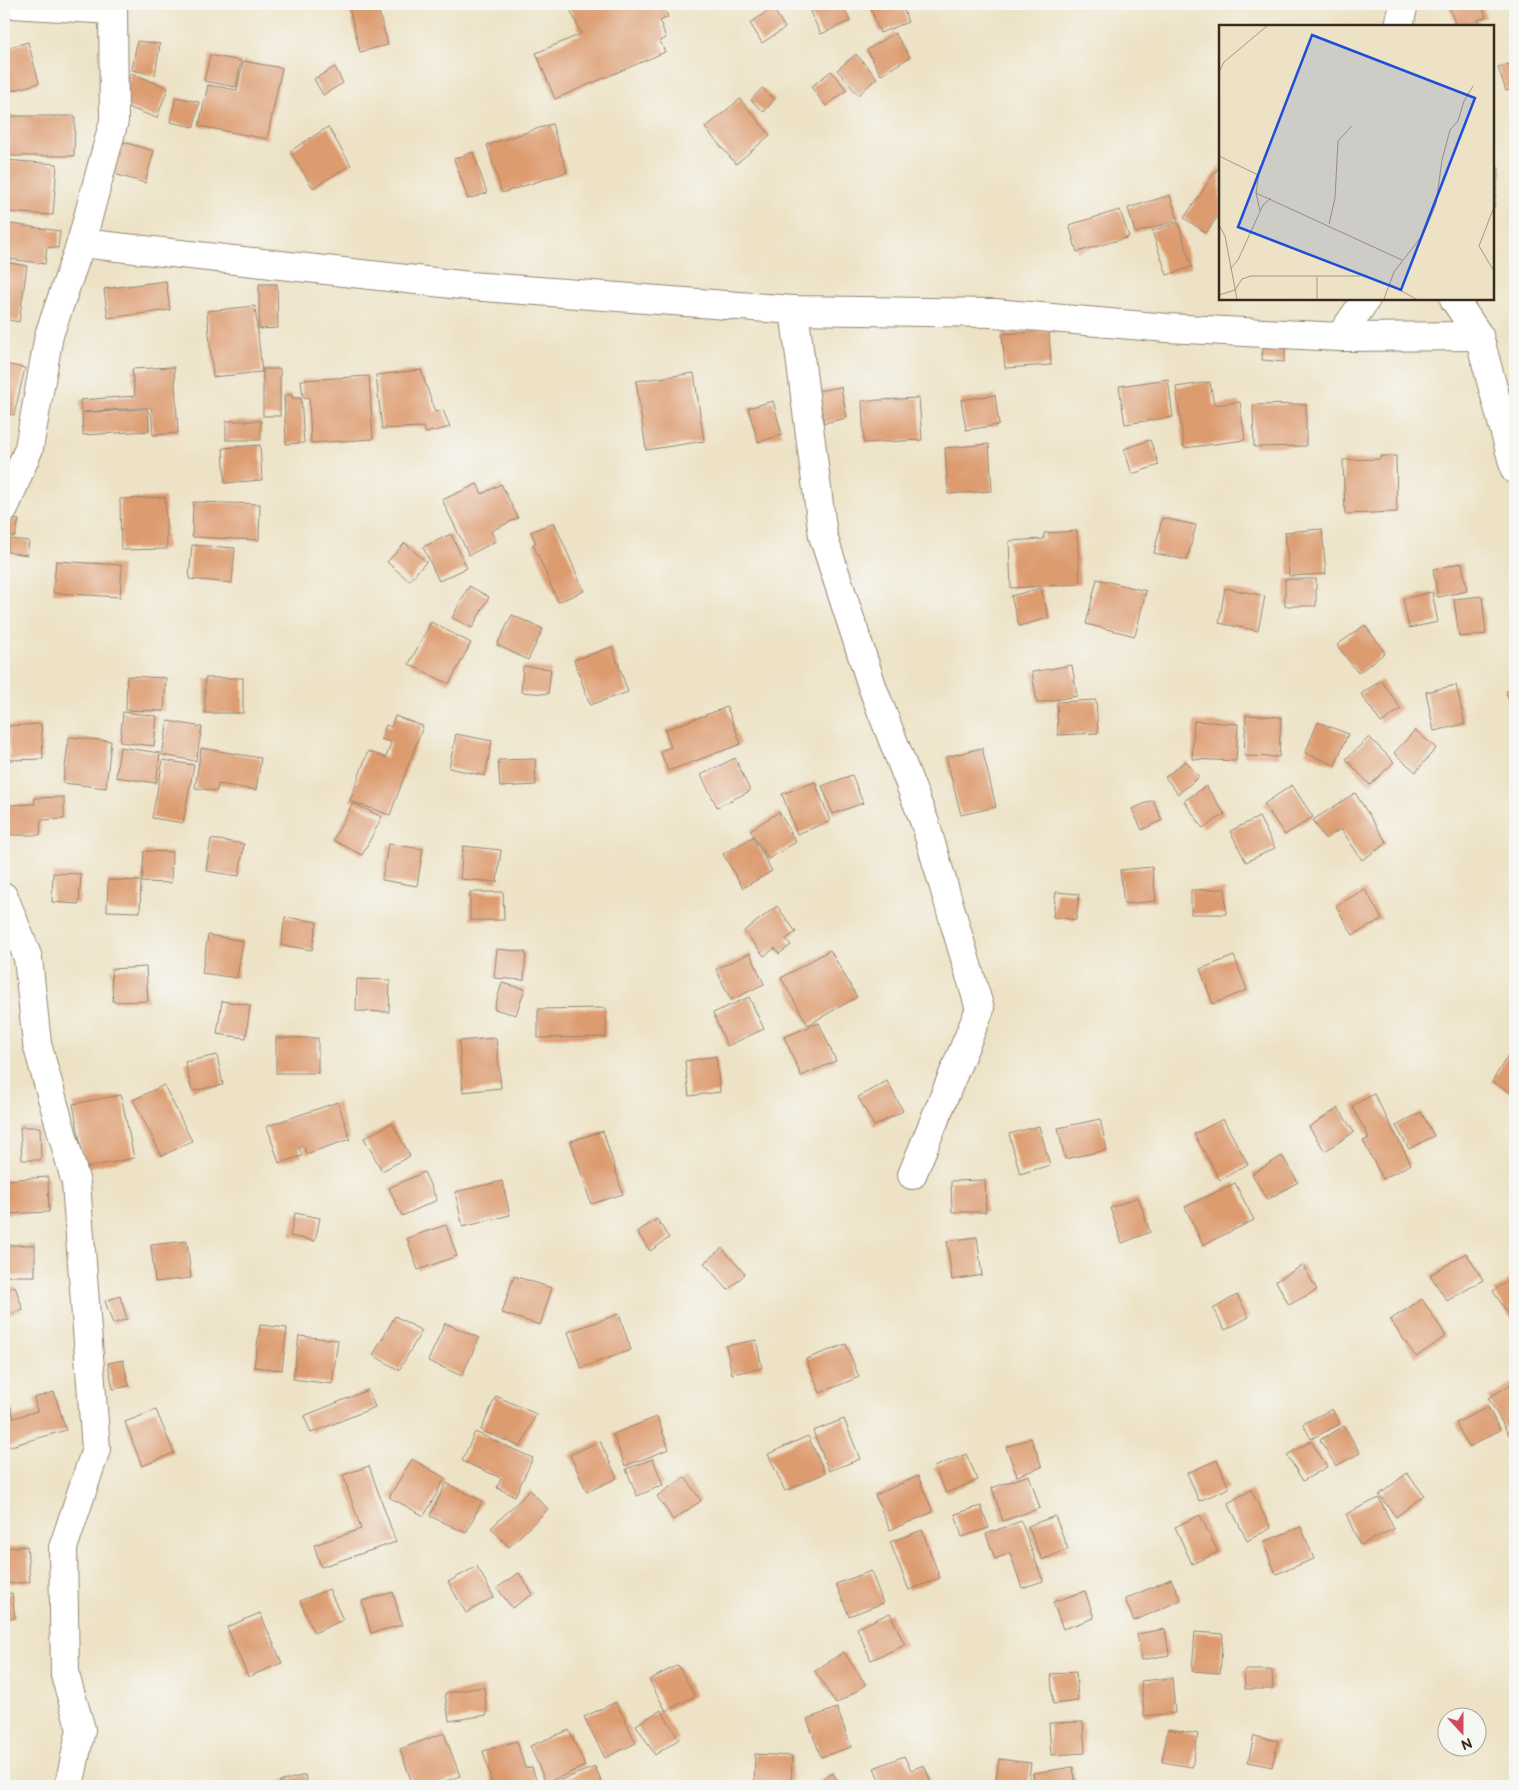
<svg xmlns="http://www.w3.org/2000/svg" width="1519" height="1790" viewBox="0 0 1519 1790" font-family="'Balsamiq Sans',sans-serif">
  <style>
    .building { fill: #dd9b6f }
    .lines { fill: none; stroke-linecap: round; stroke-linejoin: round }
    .minor-casing { stroke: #948672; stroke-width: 30 }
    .minor { stroke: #fff; stroke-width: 28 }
    .inset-road { fill: none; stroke: #a69882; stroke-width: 1 }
    .view { fill: #1d4ed8; fill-opacity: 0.15; stroke: #1d4ed8; stroke-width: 2.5 }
    .inset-edge { fill: none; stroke: #3b2a1e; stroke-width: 2.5 }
  </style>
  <rect width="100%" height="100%" fill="#f6f6f2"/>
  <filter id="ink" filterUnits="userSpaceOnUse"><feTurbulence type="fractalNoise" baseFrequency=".02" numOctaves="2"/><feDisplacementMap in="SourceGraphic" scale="10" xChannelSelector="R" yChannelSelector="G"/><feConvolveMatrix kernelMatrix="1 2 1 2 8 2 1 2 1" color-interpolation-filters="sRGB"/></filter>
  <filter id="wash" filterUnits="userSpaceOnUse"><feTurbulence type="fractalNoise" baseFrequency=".0096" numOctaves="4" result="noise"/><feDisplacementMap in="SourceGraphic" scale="20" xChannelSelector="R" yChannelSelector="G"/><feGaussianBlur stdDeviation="1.12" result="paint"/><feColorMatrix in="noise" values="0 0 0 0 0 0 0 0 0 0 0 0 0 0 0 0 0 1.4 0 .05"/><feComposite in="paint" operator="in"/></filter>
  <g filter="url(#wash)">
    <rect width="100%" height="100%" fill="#ede2c5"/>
    <g id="blocks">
      <!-- building -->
      <g class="building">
        <polygon points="348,4 377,4 388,45 360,52"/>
        <polygon points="568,4 662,4 668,17 660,21 666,38 660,41 665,52 555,99 536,53 581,34"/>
        <polygon points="828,4 842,4 850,21 821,34 810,12"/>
        <polygon points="869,4 902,4 908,22 880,33"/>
        <polygon points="1448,4 1482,4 1486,17 1478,20 1480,26 1456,26"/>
        <polygon points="773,8 785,28 762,43 750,23"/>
        <polygon points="895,33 910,57 881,75 867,50"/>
        <polygon points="137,41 160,44 155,75 132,70"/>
        <polygon points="28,42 39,83 4,93 4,49"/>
        <polygon points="856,54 877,78 858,95 837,70"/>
        <polygon points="210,55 241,61 236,87 204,81"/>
        <polygon points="243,61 282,68 267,139 199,126 208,85 237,90"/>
        <polygon points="1513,63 1515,70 1515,88 1506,91 1498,67"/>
        <polygon points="335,67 343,83 323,95 314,79"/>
        <polygon points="831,71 847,90 826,106 811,87"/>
        <polygon points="131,73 168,88 157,118 119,104"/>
        <polygon points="762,88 775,99 764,112 751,100"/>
        <polygon points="176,97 199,102 194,127 170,122"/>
        <polygon points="740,99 770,135 736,164 705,128"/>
        <polygon points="4,116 75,116 74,156 4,156"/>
        <polygon points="552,124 567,172 502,193 487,145"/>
        <polygon points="328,127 351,165 313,188 290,151"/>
        <polygon points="120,141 154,151 145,183 111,173"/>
        <polygon points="473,152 487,193 468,199 454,159"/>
        <polygon points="4,160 57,164 53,215 4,212"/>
        <polygon points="1220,165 1220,213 1206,233 1184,218"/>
        <polygon points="1493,168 1499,168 1494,208 1493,208"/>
        <polygon points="1170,195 1178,220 1135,233 1128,208"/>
        <polygon points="1120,210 1129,237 1077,252 1069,225"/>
        <polygon points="1178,222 1192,267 1167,275 1152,231"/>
        <polygon points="4,223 60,231 58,248 47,247 45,264 4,258"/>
        <polygon points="4,262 27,266 19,322 4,319"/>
        <polygon points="166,281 170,310 108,318 104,289"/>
        <polygon points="259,284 277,284 278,328 259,329"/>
        <polygon points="255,306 262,372 213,377 207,311"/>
        <polygon points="1049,331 1051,365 1005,368 1002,334"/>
        <polygon points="1264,335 1286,337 1284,362 1262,360"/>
        <polygon points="4,364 25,368 14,415 4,413"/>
        <polygon points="174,367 178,433 153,435 151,407 81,412 80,400 135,396 132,369"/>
        <rect x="263" y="369" width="17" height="47"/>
        <polygon points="421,370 435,412 443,410 450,427 426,433 423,427 382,429 376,375"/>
        <polygon points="694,373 704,441 646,450 636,381"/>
        <polygon points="369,376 373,439 311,443 309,397 303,398 301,380"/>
        <polygon points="1168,379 1173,417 1125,424 1119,386"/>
        <polygon points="1210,382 1214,405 1240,402 1245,440 1184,448 1176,387"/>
        <polygon points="841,387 847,418 824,423 818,391"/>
        <polygon points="284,395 292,395 292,398 301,398 304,443 286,444"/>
        <polygon points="995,395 999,425 966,430 961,400"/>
        <polygon points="919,398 922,440 864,443 862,401"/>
        <polygon points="773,401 782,435 758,442 748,408"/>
        <polygon points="1306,404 1306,446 1254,447 1253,405"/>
        <polygon points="148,409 149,431 83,435 82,413"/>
        <rect x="226" y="421" width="35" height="19"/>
        <polygon points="1150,440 1159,465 1132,474 1124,449"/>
        <polygon points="989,444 992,491 948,494 945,448"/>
        <polygon points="260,445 262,480 225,483 223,448"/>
        <polygon points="1381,456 1396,456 1397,512 1345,514 1343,460 1380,459"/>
        <polygon points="477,484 482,494 501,484 518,518 491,531 496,541 469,555 442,500"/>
        <polygon points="165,497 167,549 121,550 120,499"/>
        <polygon points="193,502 260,504 259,540 192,537"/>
        <polygon points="5,518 19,520 15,537 4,535"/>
        <polygon points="1162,518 1196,525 1187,560 1154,553"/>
        <polygon points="554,522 584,591 558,602 533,544 536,543 531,532"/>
        <polygon points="1322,529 1326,574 1289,576 1285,532"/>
        <polygon points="1077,531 1080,584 1011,588 1009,541 1044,539 1044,533"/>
        <polygon points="451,534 467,568 439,581 423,547"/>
        <polygon points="9,539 29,541 27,555 7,552"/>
        <polygon points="405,543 426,562 409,581 387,562"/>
        <polygon points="192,545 235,548 232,583 189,579"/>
        <polygon points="56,561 122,565 120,597 53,593"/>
        <polygon points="1462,563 1467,591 1438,597 1433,569"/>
        <polygon points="1097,579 1146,591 1135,636 1086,624"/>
        <rect x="1285" y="579" width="31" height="27"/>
        <polygon points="469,586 489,597 472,628 452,618"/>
        <polygon points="1041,588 1049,618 1019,626 1011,596"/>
        <polygon points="1225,588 1265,596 1258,631 1219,623"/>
        <polygon points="1432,592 1438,622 1409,628 1403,599"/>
        <polygon points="1482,596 1486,634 1459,637 1454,599"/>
        <polygon points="512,615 543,629 528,660 497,645"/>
        <polygon points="431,622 471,643 449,684 409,664"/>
        <polygon points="1365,625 1385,653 1358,673 1337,645"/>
        <polygon points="612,647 628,692 590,705 574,660"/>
        <polygon points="1072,665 1077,696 1037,703 1032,672"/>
        <polygon points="523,666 551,669 548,694 521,692"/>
        <polygon points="127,676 166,678 164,711 126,710"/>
        <rect x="205" y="678" width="38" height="35"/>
        <polygon points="1381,680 1401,709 1381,723 1361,694"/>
        <polygon points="1456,685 1465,724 1434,731 1426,692"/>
        <polygon points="1515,688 1515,720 1506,691"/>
        <polygon points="1096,700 1098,733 1058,735 1057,702"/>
        <polygon points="727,707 741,744 668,771 660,751 671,747 665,730"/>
        <polygon points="123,712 157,716 154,746 120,742"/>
        <polygon points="1246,715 1281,717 1279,757 1244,756"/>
        <polygon points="395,716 423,726 390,815 350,801 368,751 386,758 391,742 381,739 386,725 391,727"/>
        <polygon points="168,721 202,727 196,761 162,755"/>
        <polygon points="1194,721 1238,724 1236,761 1192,759"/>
        <polygon points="1318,722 1348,734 1335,765 1305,753"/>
        <polygon points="41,724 43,759 10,760 8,726"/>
        <polygon points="1415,730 1436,748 1416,772 1394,753"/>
        <polygon points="456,734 492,741 485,776 449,768"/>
        <polygon points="69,737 111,741 106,788 63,783"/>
        <polygon points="1369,737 1394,762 1370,785 1346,759"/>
        <polygon points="120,747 160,753 156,783 116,777"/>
        <polygon points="201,748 261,758 256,790 218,784 217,791 195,788"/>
        <polygon points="982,748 996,807 961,815 946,757"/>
        <polygon points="735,758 750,791 717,807 701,775"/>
        <polygon points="535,759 536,785 500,787 498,760"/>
        <polygon points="163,760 194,765 183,823 152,818"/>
        <polygon points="1186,761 1199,777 1178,794 1165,777"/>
        <polygon points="852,775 863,803 833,814 822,786"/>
        <polygon points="815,782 830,821 797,834 782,794"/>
        <polygon points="1292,785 1313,817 1285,835 1264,804"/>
        <polygon points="1206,786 1225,814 1203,828 1184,801"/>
        <polygon points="1355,793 1387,843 1362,860 1341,829 1325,839 1313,820"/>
        <polygon points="64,797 64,819 41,820 40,835 4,835 4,805 35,804 34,798"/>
        <polygon points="1153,800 1162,820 1142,830 1132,809"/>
        <polygon points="353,803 382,817 362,855 333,840"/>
        <polygon points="779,812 796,842 768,859 750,830"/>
        <polygon points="1259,817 1275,848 1246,862 1230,831"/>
        <polygon points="753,837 772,871 743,888 723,854"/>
        <polygon points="211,839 244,844 239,876 206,871"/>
        <polygon points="388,844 423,849 417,886 382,880"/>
        <polygon points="463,846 501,850 497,882 460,879"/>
        <polygon points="144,851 172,852 171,883 142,882"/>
        <polygon points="1152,867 1156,901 1124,904 1120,870"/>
        <polygon points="53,873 81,874 79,904 52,902"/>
        <polygon points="108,880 141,881 140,912 107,911"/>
        <polygon points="1225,889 1226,914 1191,914 1191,890"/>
        <polygon points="1365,889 1382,919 1353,935 1336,906"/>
        <polygon points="470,892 503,892 504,920 470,920"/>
        <polygon points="1056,892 1079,894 1076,920 1053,917"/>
        <polygon points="777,906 796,932 786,939 791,945 779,954 775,948 764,956 744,931"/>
        <polygon points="285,917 317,922 312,950 281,945"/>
        <polygon points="208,935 243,941 237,978 202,973"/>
        <polygon points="497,949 526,952 524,980 494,978"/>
        <polygon points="830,950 857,997 808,1025 781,978"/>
        <polygon points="750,953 764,984 731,1000 716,969"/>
        <polygon points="1234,956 1247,990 1213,1004 1200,969"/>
        <polygon points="146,967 148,1001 113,1002 111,969"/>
        <polygon points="357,979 390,980 389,1012 356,1011"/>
        <polygon points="502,983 525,989 516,1015 494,1009"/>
        <polygon points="749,997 764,1029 727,1046 713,1013"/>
        <polygon points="222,1001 250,1005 246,1038 217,1034"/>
        <polygon points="606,1008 606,1037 538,1038 538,1009"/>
        <polygon points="819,1023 836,1061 801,1076 784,1037"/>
        <rect x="276" y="1038" width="42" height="35"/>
        <polygon points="496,1038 501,1088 463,1092 459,1041"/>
        <polygon points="1511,1050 1515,1053 1515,1095 1492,1082"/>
        <polygon points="217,1055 223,1085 192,1091 185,1062"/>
        <polygon points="716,1056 720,1092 689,1096 685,1061"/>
        <polygon points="887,1081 903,1111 874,1126 858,1097"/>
        <polygon points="164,1085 192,1141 162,1156 133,1100"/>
        <polygon points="1374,1094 1411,1164 1383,1179 1363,1141 1369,1138 1352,1106"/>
        <polygon points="121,1095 134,1158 85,1168 73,1104"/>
        <polygon points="338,1102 350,1139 306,1154 304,1146 299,1147 302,1156 279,1163 267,1126"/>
        <polygon points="1338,1108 1354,1132 1325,1151 1309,1127"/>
        <polygon points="1421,1112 1434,1136 1409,1149 1396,1126"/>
        <polygon points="1100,1119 1107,1150 1065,1159 1058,1128"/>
        <polygon points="1223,1119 1248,1164 1220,1180 1194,1134"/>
        <polygon points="392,1123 410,1156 382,1171 364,1138"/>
        <polygon points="1039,1126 1050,1165 1020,1174 1009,1134"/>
        <polygon points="20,1127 40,1127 41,1160 22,1160"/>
        <polygon points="603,1131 623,1194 591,1204 571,1141"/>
        <polygon points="1282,1156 1298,1182 1267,1200 1252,1174"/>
        <polygon points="424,1172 437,1200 402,1216 389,1188"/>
        <polygon points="48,1177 49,1212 4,1214 4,1180"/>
        <polygon points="985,1180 986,1212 952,1212 951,1181"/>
        <polygon points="502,1181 510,1215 463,1227 455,1192"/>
        <polygon points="1235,1183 1254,1220 1203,1245 1185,1207"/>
        <polygon points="1138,1197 1150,1232 1122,1243 1110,1208"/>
        <polygon points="295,1213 320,1218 315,1241 290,1236"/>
        <polygon points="657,1219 669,1238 650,1251 637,1232"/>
        <polygon points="446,1225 457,1256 418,1270 407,1238"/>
        <polygon points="977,1237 982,1275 952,1280 947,1241"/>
        <polygon points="187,1241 191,1278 155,1282 151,1245"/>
        <rect x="4" y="1245" width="31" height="31"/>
        <polygon points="722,1248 745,1274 728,1290 704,1263"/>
        <polygon points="1466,1253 1483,1280 1447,1301 1430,1275"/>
        <polygon points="1303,1265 1317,1290 1289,1305 1276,1281"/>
        <polygon points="514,1276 552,1288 540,1325 502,1313"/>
        <polygon points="1514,1277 1515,1279 1515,1318 1512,1320 1493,1291"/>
        <polygon points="15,1286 23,1310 4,1316 4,1290"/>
        <polygon points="1237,1295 1249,1317 1225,1330 1213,1309"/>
        <polygon points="120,1296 127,1319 113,1324 105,1301"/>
        <polygon points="1422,1299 1446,1336 1416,1357 1390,1320"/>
        <polygon points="619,1314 631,1350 581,1368 568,1332"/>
        <polygon points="395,1316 422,1331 399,1370 373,1355"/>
        <polygon points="445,1323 479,1338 462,1376 428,1361"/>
        <polygon points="260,1325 287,1328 282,1370 254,1367"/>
        <polygon points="299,1336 338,1340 332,1384 293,1379"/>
        <polygon points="756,1340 762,1368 732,1374 726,1346"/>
        <polygon points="846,1344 859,1377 820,1393 806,1359"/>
        <polygon points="123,1360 129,1386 113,1389 108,1363"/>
        <polygon points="1515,1382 1515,1431 1509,1435 1488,1398"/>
        <polygon points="368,1390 375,1407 311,1433 304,1416"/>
        <polygon points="54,1392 66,1430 4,1448 4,1407 10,1405 14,1418 37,1411 34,1398"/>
        <polygon points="496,1396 536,1414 521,1447 481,1430"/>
        <polygon points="1488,1407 1500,1430 1469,1447 1456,1423"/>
        <polygon points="1332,1409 1340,1424 1311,1439 1303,1424"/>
        <polygon points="156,1410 174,1453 142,1466 125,1422"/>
        <polygon points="657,1417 669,1449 625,1466 613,1434"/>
        <polygon points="844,1419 860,1459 829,1471 813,1431"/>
        <polygon points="1344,1426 1360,1453 1336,1466 1320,1440"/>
        <polygon points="475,1432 533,1458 515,1496 497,1488 501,1478 462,1461"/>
        <polygon points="808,1436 825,1473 785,1491 768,1454"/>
        <polygon points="1031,1438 1042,1467 1017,1476 1006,1447"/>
        <polygon points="600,1441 617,1478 587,1492 570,1455"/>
        <polygon points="1311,1441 1327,1467 1303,1481 1287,1455"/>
        <polygon points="966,1454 978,1480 946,1493 934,1467"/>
        <polygon points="412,1459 445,1478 424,1516 389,1497"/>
        <polygon points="653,1459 663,1485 637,1496 626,1469"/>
        <polygon points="1217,1460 1229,1488 1199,1501 1187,1473"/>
        <polygon points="369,1466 396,1542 321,1567 314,1545 361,1529 343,1475"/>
        <polygon points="1407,1473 1424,1495 1396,1517 1379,1495"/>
        <polygon points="1029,1475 1040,1508 1003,1521 992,1488"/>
        <polygon points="918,1476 933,1512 890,1530 875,1495"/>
        <polygon points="685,1477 701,1501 673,1520 657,1496"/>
        <polygon points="446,1483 482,1501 466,1533 430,1516"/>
        <polygon points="530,1490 548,1509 509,1547 491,1528"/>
        <polygon points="1251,1490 1271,1528 1247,1541 1228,1503"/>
        <polygon points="1379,1498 1394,1529 1360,1545 1346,1514"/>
        <polygon points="981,1506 989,1528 962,1537 955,1514"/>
        <polygon points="1200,1515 1218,1552 1192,1564 1175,1527"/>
        <polygon points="1055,1516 1068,1549 1042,1560 1028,1526"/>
        <polygon points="1021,1521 1043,1581 1022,1588 1010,1553 995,1559 986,1534"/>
        <polygon points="1301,1527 1314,1559 1276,1574 1263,1542"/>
        <polygon points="922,1530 940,1578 909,1590 890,1542"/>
        <polygon points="27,1546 30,1582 4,1584 4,1548"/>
        <polygon points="477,1566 494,1597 466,1613 448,1582"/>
        <polygon points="871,1571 883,1603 849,1616 836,1584"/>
        <polygon points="519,1573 533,1594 512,1608 497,1588"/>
        <polygon points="1171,1579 1181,1600 1134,1621 1125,1599"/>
        <polygon points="329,1589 343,1620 314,1633 300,1601"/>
        <polygon points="1085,1591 1094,1618 1063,1629 1053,1602"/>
        <polygon points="393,1592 402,1625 371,1633 362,1601"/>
        <polygon points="12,1593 15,1618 4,1619 4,1594"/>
        <polygon points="260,1613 282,1663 248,1677 227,1627"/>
        <polygon points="890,1613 905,1645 871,1660 857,1628"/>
        <polygon points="1165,1629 1169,1655 1141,1660 1137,1634"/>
        <polygon points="1195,1632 1223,1634 1220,1673 1192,1671"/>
        <polygon points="844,1652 866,1685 836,1704 815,1671"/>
        <polygon points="678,1665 695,1696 666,1711 649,1680"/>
        <polygon points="1244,1670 1272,1670 1273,1689 1245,1689"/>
        <polygon points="1076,1672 1078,1701 1053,1704 1051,1674"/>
        <polygon points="1172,1678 1175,1713 1144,1716 1141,1681"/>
        <polygon points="484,1687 487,1715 449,1721 445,1693"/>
        <polygon points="616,1702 636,1743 605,1758 584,1717"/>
        <polygon points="837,1708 851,1747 821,1757 807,1719"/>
        <polygon points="661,1710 679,1739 655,1755 636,1725"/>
        <polygon points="1083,1722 1085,1753 1051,1755 1049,1723"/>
        <polygon points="1168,1729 1198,1734 1192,1767 1162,1762"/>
        <polygon points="569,1730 585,1766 546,1783 530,1746"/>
        <polygon points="444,1733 460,1776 432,1786 413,1786 400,1749"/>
        <polygon points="1254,1736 1278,1741 1272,1767 1248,1762"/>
        <polygon points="517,1741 525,1768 532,1767 538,1786 493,1786 483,1751"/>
        <polygon points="755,1754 792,1756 791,1786 754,1786"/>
        <polygon points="904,1756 911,1770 924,1765 932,1785 929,1786 882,1786 874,1768"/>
        <polygon points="999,1759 1031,1763 1028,1786 995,1784"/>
        <polygon points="595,1767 603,1786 545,1786"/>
        <polygon points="1073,1767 1076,1786 1035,1786 1033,1773"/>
        <polygon points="833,1773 841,1786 809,1786"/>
        <polygon points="305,1775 308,1786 280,1786 279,1782"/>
      </g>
    </g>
  </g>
  <g filter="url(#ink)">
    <use href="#blocks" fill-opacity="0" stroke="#948672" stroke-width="1"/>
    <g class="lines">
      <!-- minor casing -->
      <g class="minor-casing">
        <g id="minor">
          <polyline points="11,4 112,10"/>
          <polyline points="1399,26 1404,4"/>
          <polyline points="81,243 470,286 794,310 994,313 1167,328 1340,337 1479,336"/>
          <polyline points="1454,299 1479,336 1515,470"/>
          <polyline points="794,310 823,536 873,689 925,823 980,1009 912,1175"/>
          <polyline points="1340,337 1366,299"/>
          <polyline points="4,509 29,448 49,335 81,243 114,121 113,4"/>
          <polyline points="4,897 28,958 37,1044 76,1183 96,1449 63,1548 65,1675 81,1729 69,1786"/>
        </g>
      </g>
      <!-- minor -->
      <use href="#minor" class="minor"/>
    </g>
  </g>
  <!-- overview -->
  <g transform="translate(1219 25)">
    <rect width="275" height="275" fill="#ede2c5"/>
    <path class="inset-road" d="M0,47L5,37L48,1M0,131L39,150M37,168L183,235M275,182L260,221L275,246M41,186L37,168L41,141M110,199L116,173L119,116L133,101M0,200L6,211L18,274M11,244L19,235L44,180L52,173M170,259L197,274M0,270L16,265L23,254L32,251H141M98,274V252M165,274L175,247L205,208L217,179L223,135L231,105L239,96L245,76L254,61"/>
    <path class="view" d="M93,10L256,73L182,265L19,202Z"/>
    <rect width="275" height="275" class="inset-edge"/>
  </g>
  <!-- margin -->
  <rect width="1519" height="1790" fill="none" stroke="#f6f6f2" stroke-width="20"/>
  <!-- north arrow -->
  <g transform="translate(1462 1732) rotate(159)"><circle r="24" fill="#f6f6f2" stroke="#aba49d"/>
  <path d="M0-4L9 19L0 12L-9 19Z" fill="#d1495b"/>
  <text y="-8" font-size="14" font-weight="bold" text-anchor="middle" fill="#3b2a1e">N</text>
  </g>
</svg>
